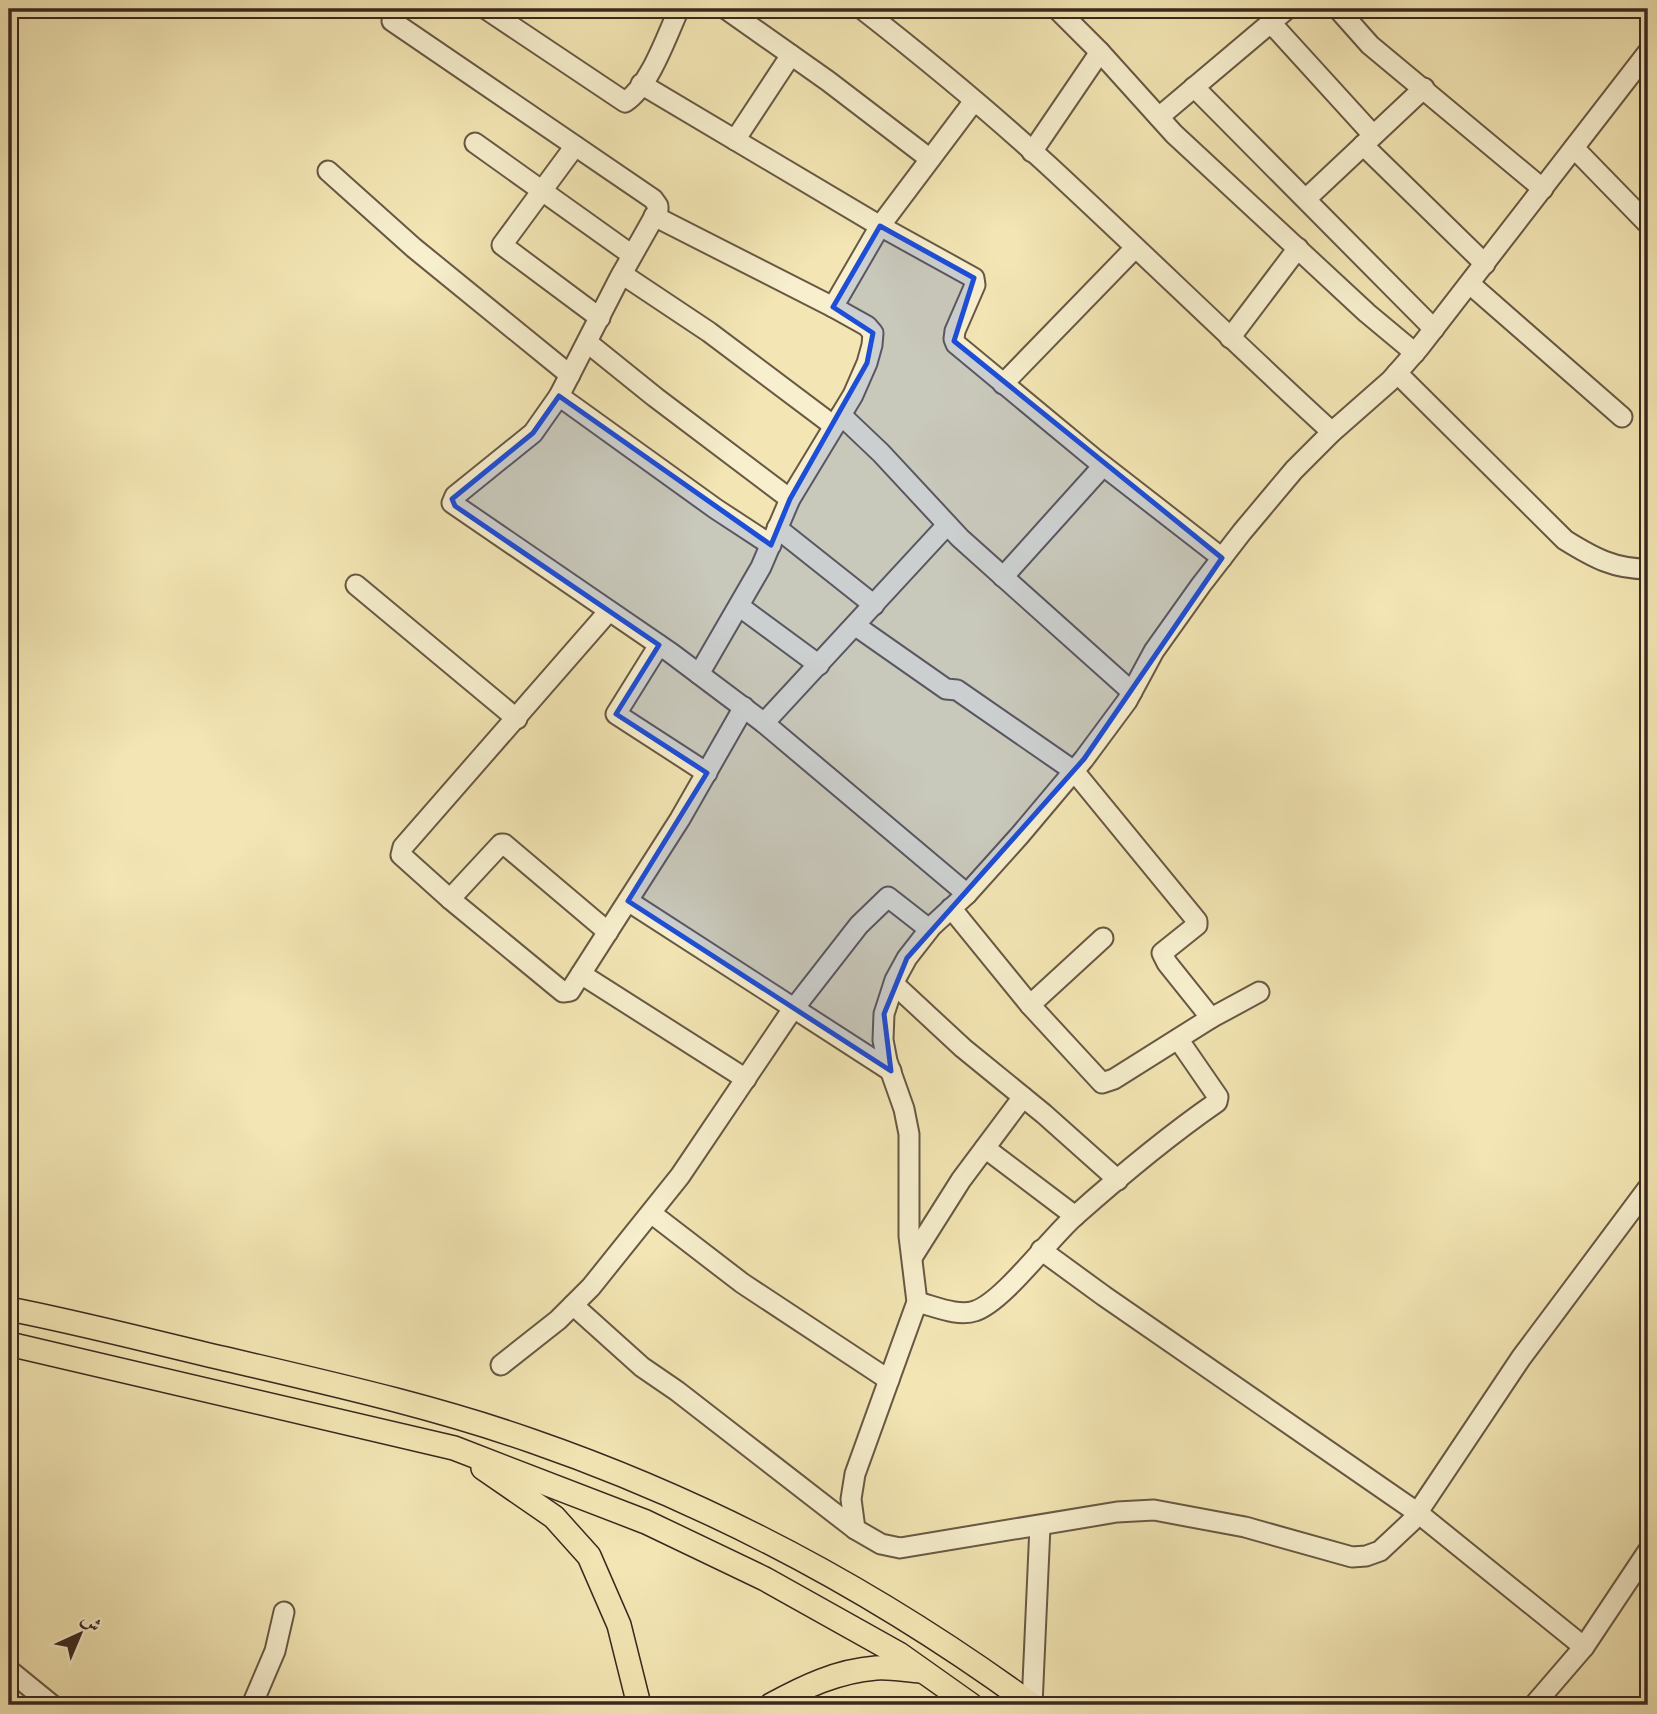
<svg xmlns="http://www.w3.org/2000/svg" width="1657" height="1714" viewBox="0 0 1657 1714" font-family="'EB Garamond',Amiri,serif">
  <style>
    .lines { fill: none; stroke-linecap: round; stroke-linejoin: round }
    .minor-casing { stroke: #685844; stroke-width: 23 }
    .major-casing { stroke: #39281f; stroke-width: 26 }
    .minor { stroke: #f7efce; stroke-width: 19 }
    .major { stroke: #f3e6b4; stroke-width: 23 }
    .marked { fill: #1d4ed8; fill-opacity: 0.2; stroke: #1d4ed8; stroke-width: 5; stroke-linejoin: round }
  </style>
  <rect width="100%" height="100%" fill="#f3e6b4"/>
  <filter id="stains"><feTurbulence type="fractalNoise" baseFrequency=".00286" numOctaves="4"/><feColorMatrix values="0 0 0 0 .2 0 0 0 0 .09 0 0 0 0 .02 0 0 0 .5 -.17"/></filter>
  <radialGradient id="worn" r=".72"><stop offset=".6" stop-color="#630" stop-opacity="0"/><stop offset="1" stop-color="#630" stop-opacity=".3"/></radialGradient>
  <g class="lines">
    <!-- minor casing -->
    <g class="minor-casing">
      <g id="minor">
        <path d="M486,9L625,102C650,86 667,35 679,9"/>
        <polyline points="726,9 828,81 930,159"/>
        <path d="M862,9C926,59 989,111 1049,166C1144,254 1237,345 1332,432"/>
        <polyline points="1057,9 1100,52 1174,134 1367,313 1415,353"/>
        <polyline points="1338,9 1370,45 1543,189"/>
        <polyline points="392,21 653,199 658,206 658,210 619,279 559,396 533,433 455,496 452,503 671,653 764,723 967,894"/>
        <polyline points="1271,23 1373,135"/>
        <polyline points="641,84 880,226 974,278 975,285 955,331 954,339 956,344 1096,460 1222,558"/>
        <polyline points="1194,87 1434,329"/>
        <polyline points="1159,117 1287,9"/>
        <polyline points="735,140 791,55"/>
        <polyline points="475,143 632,255"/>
        <polyline points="1363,145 1485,264"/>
        <polyline points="575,146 502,245 600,318"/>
        <polyline points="1574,148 1648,224"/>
        <polyline points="1032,152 1100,52"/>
        <polyline points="328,171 414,248 570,375"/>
        <polyline points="1307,198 1424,88"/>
        <polyline points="654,216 833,307 867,326 873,333 872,345 867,363 853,395 790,499 761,567 699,674"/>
        <polyline points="622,274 709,332 834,426"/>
        <polyline points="1470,284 1622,417"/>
        <polyline points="833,307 880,226 974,101"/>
        <polyline points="1230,338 1298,248"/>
        <polyline points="588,343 655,397 790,499"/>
        <path d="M1397,373L1565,540C1594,558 1614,569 1648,569"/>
        <polyline points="1003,384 1135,248"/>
        <polyline points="559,396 716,509 771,545"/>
        <polyline points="841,415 881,453 960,538 1132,692"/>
        <polyline points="777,528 874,605"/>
        <polyline points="1003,577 1103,466"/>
        <polyline points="356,585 517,719"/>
        <polyline points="739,606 819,665"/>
        <polyline points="609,611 403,847 401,855 450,899 563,992 570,991 680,819 744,707"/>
        <polyline points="856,626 946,689 957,690 1074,771 1197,921 1197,925 1162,953 1167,963 1211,1018"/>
        <polyline points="659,645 616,714 707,773"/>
        <polyline points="764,723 947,525"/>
        <polyline points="450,899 501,844 504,844 608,932"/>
        <polyline points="628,901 891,1071"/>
        <polyline points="951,908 1030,1005 1102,1083 1114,1079 1211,1018 1259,992"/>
        <polyline points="581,974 746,1079"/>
        <polyline points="894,984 963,1048 1044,1114 1118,1180"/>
        <polyline points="1030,1005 1103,938"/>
        <polyline points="985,1148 1075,1216"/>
        <polyline points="651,1213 742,1283 889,1380"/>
        <polyline points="1041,1250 1104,1296 1418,1513 1584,1647"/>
        <polyline points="913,1256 961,1180 1023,1097"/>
        <path d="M917,1302C934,1306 958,1317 975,1311C1003,1302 1049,1239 1075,1216C1120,1176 1168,1136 1217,1102L1218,1097L1178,1039"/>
        <polyline points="573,1305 642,1367 677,1391 855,1529 881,1544 900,1548 1117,1512 1154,1510 1245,1527 1352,1557 1366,1556 1380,1551 1412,1521 1521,1358 1648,1188"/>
        <polyline points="501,1365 558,1320 591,1287 680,1176 788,1016 859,925 888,897 929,929"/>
        <polyline points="855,1529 851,1499 855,1474 917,1302 909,1236 909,1134 904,1109 887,1061 883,1040 884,1014 895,980 907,958 932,926 967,894 1020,835 1084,759 1127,701 1154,651 1201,585 1242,532 1294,470 1332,432 1390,381 1419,348 1648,52"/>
        <polyline points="9,1670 52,1705"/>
        <polyline points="252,1705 275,1651 284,1612"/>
        <polyline points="1032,1705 1040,1526"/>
        <polyline points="1534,1705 1584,1647 1648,1551"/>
      </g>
    </g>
    <!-- major casing -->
    <g class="major-casing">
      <g id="major">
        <path d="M9,1309C81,1323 153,1342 226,1359C328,1383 432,1406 532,1441C711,1503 879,1593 1032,1705"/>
        <polyline points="9,1344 454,1448 646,1522 765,1579 899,1654 971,1705"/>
        <polyline points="483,1468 554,1517 589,1556 619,1625 639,1705"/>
        <path d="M771,1705C804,1687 837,1671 876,1668C891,1667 906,1670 921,1671"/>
      </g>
    </g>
    <!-- minor -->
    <use href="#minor" class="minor"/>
    <!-- major -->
    <use href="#major" class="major"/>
  </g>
  <!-- marked area -->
  <path class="marked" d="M880,226L974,278L954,341L1222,558L1084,759L907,958L884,1014L891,1071L628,901L707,773L616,714L659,645L455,506L452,499L533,433L559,396L771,545L790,499L867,363L873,333L833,307Z"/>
  <!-- margin -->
  <rect width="1657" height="1714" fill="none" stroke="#f3e6b4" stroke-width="35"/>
  <rect x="10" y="10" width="1636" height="1693" fill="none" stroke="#39281f" stroke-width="3.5"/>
  <rect x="18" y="18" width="1622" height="1679" fill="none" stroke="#39281f" stroke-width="2"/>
  <!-- north arrow -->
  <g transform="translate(80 1634) rotate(44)" stroke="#f7efce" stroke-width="5" paint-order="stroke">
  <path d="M0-5L12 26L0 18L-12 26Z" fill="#39281f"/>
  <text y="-10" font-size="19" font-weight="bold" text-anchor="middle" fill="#39281f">ش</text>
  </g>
  <rect width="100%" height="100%" filter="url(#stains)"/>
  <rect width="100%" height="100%" fill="url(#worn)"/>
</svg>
